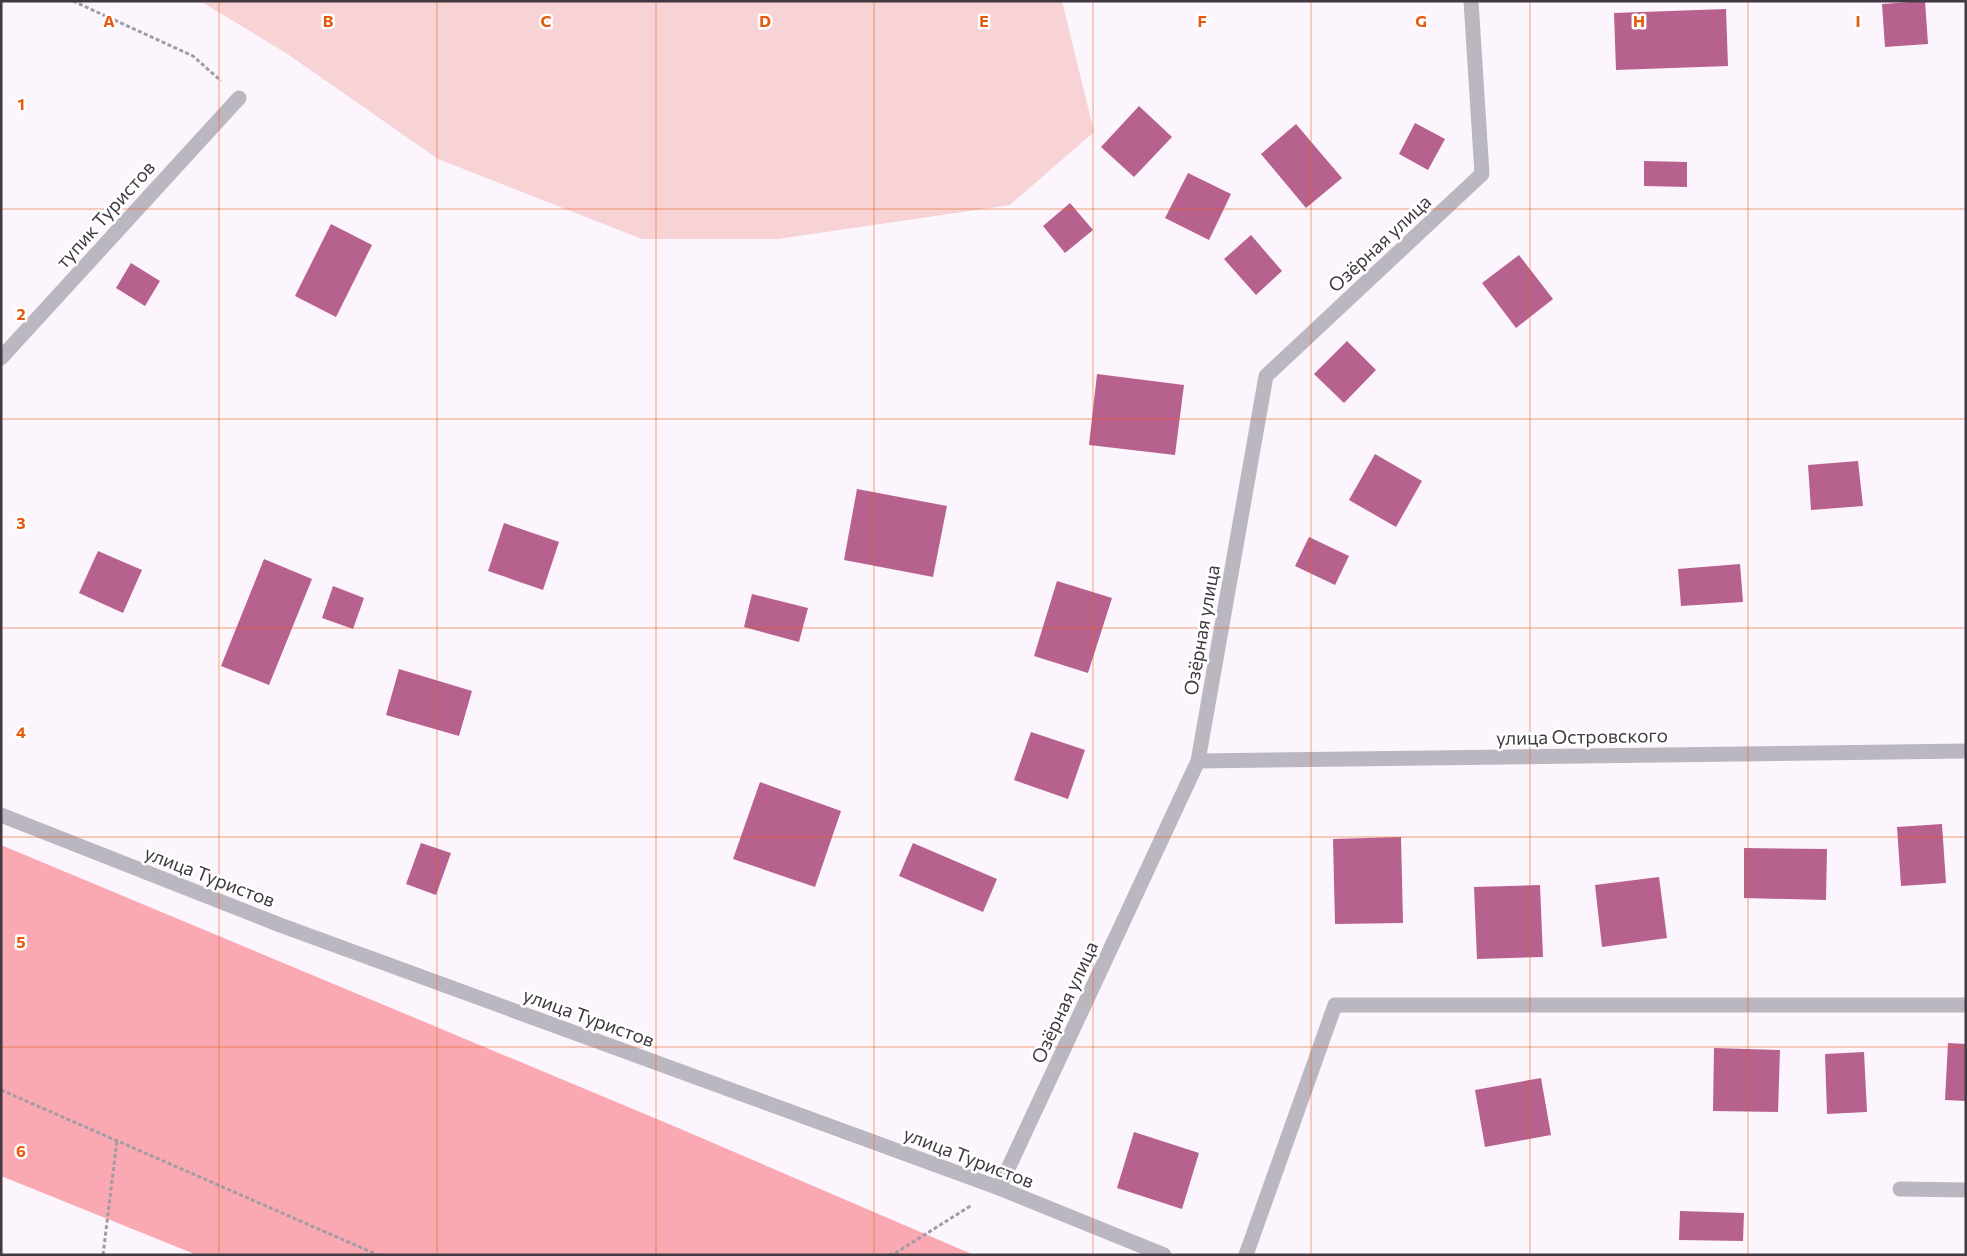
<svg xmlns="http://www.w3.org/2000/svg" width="1967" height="1256" viewBox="0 0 1967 1256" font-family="Commissioner,sans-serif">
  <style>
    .green { fill: #f7d3d6 }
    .forest { fill: #faa9b2 }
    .building { fill: #b7628e }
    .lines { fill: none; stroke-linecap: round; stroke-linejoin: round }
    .path { stroke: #a39ba3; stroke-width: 3; stroke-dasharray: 4 2.5; stroke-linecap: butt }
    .minor { stroke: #bbb7c1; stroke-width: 15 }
    .grid { fill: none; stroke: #e8590c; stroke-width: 1; stroke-opacity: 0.55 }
    .labels { text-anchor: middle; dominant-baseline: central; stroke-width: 5; stroke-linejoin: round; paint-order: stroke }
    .street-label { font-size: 19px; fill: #413941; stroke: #fff }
    .grid-label { font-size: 16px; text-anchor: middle; font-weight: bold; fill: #e8590c; stroke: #fff; stroke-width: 5; stroke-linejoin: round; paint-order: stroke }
  </style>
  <rect width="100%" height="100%" fill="#fdf5fd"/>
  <!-- green -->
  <polygon class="green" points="200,1 1062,1 1094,132 1010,205 778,239 642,239 438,159 286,53"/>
  <!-- forest -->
  <polygon class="forest" points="1,845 676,1127 974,1255 197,1255 1,1176"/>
  <!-- building -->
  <g class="building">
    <polygon points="1925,1 1928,44 1885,47 1882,4"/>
    <polygon points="1726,9 1728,66 1616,70 1614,13"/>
    <polygon points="1139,106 1172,137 1134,177 1101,147"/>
    <polygon points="1415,123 1445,139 1428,170 1399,154"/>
    <polygon points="1296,124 1342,178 1306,208 1261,154"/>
    <polygon points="1644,161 1687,162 1687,187 1644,186"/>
    <polygon points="1188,173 1231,194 1209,240 1165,218"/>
    <polygon points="1070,203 1093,230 1065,253 1043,226"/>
    <polygon points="331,224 372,245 336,317 295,296"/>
    <polygon points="1251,235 1282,271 1256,295 1224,259"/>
    <polygon points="1519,255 1553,299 1516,328 1482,283"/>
    <polygon points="131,263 160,281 145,306 116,288"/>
    <polygon points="1347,341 1376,370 1344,403 1314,374"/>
    <polygon points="1097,374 1184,385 1175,455 1089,445"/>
    <polygon points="1375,454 1422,481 1396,527 1349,500"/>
    <polygon points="1858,461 1863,506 1811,510 1808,465"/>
    <polygon points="857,489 947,506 933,577 844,560"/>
    <polygon points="504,523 559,542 543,590 488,571"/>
    <polygon points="1309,537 1349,556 1335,585 1295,566"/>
    <polygon points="98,551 142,570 123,613 79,593"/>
    <polygon points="264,559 312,579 269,685 221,666"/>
    <polygon points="1740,564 1743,602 1681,606 1678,569"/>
    <polygon points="1057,581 1112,598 1088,673 1034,656"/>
    <polygon points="333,586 364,598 353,629 322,618"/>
    <polygon points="752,594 808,608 799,642 744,627"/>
    <polygon points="399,669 472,691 459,736 386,715"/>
    <polygon points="1031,732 1085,750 1068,799 1014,780"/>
    <polygon points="760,782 841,811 815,887 733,859"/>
    <polygon points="1942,824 1946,883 1901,886 1897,827"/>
    <polygon points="1401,837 1403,923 1335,924 1333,839"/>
    <polygon points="421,843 451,853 436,895 406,884"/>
    <polygon points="913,843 997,879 983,912 899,876"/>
    <polygon points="1744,848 1827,849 1826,900 1744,898"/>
    <polygon points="1659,877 1667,938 1602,947 1595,885"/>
    <polygon points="1540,885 1543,957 1477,959 1474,887"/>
    <polygon points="1948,1043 1966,1044 1966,1101 1945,1100"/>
    <polygon points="1714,1048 1780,1050 1778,1112 1713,1111"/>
    <polygon points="1864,1052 1867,1112 1827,1114 1825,1054"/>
    <polygon points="1541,1078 1551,1135 1485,1147 1475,1090"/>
    <polygon points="1134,1132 1199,1153 1182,1209 1117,1188"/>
    <polygon points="1680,1211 1744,1213 1743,1241 1679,1240"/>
  </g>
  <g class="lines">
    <!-- path -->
    <g class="path">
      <polyline points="73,1 193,56 221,81"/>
      <polyline points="1,1090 378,1255"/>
      <polyline points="103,1255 117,1140"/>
      <polyline points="889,1255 897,1252 972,1205"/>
    </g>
    <!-- minor -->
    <g class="minor">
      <polyline points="1,358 239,98"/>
      <polyline points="1198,761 1966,751"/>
      <polyline points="1,815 280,925 999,1188 1164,1255"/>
      <polyline points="999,1188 1198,761 1266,376 1482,174 1471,1"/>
      <polyline points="1900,1189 1966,1190"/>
      <polyline points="1246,1255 1335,1005 1966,1005"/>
    </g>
  </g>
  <!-- grid -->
  <path class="grid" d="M219,1V1255M437,1V1255M656,1V1255M874,1V1255M1093,1V1255M1311,1V1255M1530,1V1255M1748,1V1255M1,209H1966M1,419H1966M1,628H1966M1,837H1966M1,1047H1966"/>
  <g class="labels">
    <!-- street labels -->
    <g class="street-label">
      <text transform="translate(105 214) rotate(-48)">тупик Туристов</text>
      <text transform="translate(1379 243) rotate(-43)">Озёрная улица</text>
      <text transform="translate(1201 630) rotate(-80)">Озёрная улица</text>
      <text transform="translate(1582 736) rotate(-1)">улица Островского</text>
      <text transform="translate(210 876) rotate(21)">улица Туристов</text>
      <text transform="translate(1064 1002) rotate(-65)">Озёрная улица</text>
      <text transform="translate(589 1017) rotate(20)">улица Туристов</text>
      <text transform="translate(969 1157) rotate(21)">улица Туристов</text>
    </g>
  </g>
  <g class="grid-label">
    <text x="109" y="27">A</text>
    <text x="328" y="27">B</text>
    <text x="546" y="27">C</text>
    <text x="765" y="27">D</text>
    <text x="984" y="27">E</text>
    <text x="1202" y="27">F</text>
    <text x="1421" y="27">G</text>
    <text x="1639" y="27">H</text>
    <text x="1858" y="27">I</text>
    <text x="21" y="110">1</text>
    <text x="21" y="320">2</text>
    <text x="21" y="529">3</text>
    <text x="21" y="738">4</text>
    <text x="21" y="948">5</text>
    <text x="21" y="1157">6</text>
  </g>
  <!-- border -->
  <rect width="1967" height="1256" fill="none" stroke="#413941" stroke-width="5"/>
</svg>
